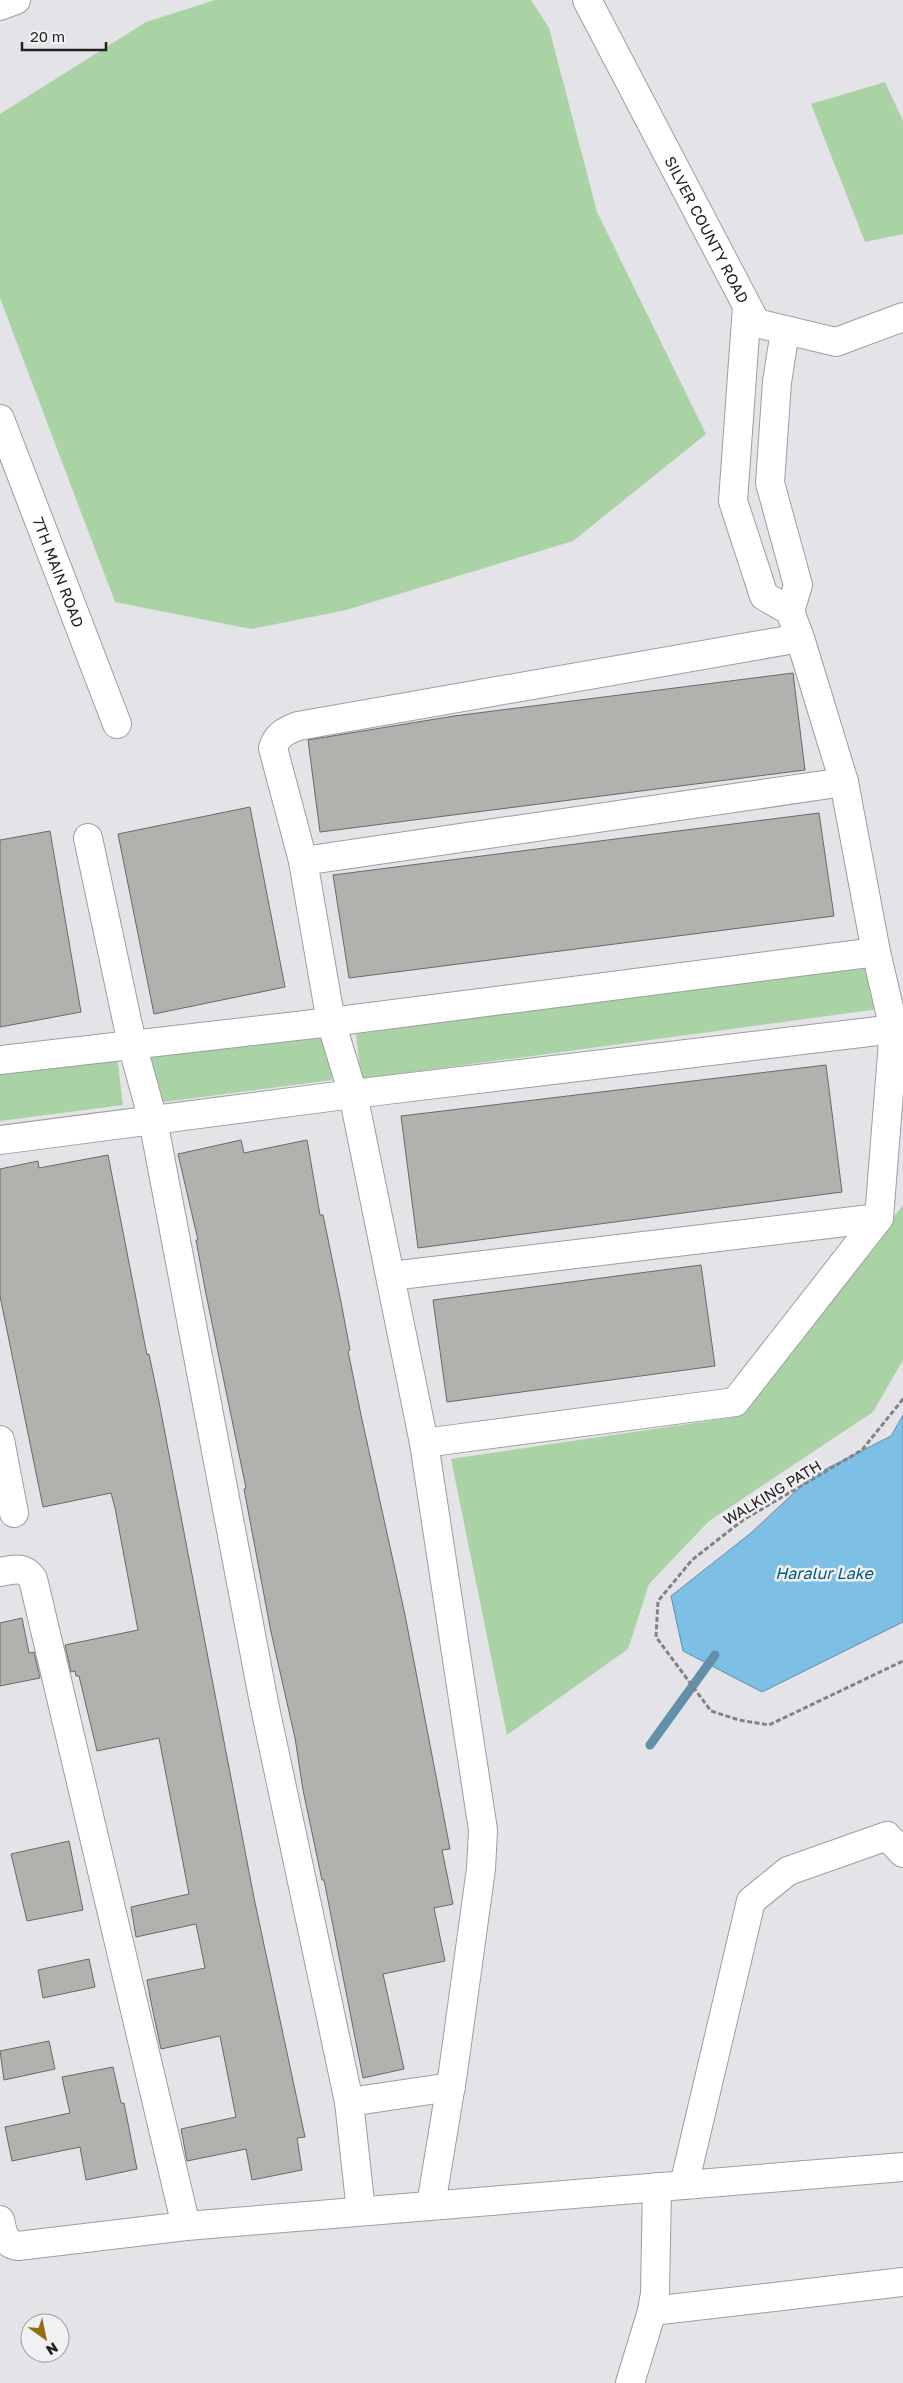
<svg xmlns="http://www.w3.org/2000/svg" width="903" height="2383" viewBox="0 0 903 2383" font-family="'Golos Text',sans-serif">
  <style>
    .green { fill: #a9d2a5 }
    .water { fill: #7ebfe5; stroke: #6290aa }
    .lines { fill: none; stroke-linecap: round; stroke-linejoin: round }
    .stream { stroke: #6290aa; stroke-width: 9 }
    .building { fill: #b3b1ae; stroke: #6b6967 }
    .minor-casing { stroke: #9e9ea1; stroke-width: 30 }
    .path { stroke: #828184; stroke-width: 3; stroke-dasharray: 5 2.5; stroke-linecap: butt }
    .minor { stroke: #fff; stroke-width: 28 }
    .labels { text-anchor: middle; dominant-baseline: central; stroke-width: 5; stroke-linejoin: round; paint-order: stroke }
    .street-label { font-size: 15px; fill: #212122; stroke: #f1f1f4 }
    .water-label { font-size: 16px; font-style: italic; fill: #00587c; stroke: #f1f1f4 }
  </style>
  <rect width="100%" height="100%" fill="#e4e3e7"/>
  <!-- green -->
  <g class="green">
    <polygon points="215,0 531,0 549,28 597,212 706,434 573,541 346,610 251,629 115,602 0,298 0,114 146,22"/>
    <polygon points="885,82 903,121 903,234 865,242 811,104"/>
    <polygon points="873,964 879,1009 361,1079 356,1034"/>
    <polygon points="326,1034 332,1080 156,1103 150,1057"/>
    <polygon points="117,1055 123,1105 0,1121 0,1071"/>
    <polygon points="903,1205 903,1360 873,1412 709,1521 649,1584 628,1649 507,1735 451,1459 735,1417"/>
  </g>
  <!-- water -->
  <polygon class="water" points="903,1415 903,1622 762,1692 683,1651 671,1596 751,1533 812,1476 891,1436"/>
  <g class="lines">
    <!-- stream -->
    <polyline class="stream" points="650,1745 715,1655"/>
  </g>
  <!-- building -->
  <g class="building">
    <polygon points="793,673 805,770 320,832 308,740 454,716"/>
    <polygon points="250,807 285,987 154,1014 118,834"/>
    <polygon points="819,813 834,916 349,978 333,875"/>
    <polygon points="50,831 81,1012 0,1027 0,840"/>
    <polygon points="826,1065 842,1192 418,1248 401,1116"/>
    <polygon points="241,1140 244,1153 307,1140 320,1215 323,1215 341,1302 350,1350 348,1351 361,1415 405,1615 450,1849 442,1850 453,1904 434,1908 445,1961 383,1974 404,2069 363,2078 324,1880 322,1880 303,1790 295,1738 271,1632 244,1489 246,1488 206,1294 196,1240 198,1240 178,1154"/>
    <polygon points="108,1155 147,1355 149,1354 159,1402 254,1898 305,2137 297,2138 302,2170 252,2180 246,2149 187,2161 181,2129 236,2117 220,2036 161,2049 151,2002 147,1980 205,1968 196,1924 136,1937 131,1907 189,1894 159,1738 97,1751 79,1676 76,1676 75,1671 71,1672 65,1645 138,1630 115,1508 111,1493 43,1507 0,1296 0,1169 38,1161 39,1168"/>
    <polygon points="701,1265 715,1366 447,1402 433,1300"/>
    <polygon points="22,1618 29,1653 34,1652 40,1678 0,1686 0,1623"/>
    <polygon points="69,1841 83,1910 27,1921 11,1854"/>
    <polygon points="89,1959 95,1987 43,1998 38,1970"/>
    <polygon points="49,2041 55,2069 4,2080 0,2051"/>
    <polygon points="113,2067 121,2103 124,2103 137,2169 86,2180 80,2147 12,2161 5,2127 70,2113 62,2077"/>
  </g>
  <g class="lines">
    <!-- minor casing -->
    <g class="minor-casing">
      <g id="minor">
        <path id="s1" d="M587,0L756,323L836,342L903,317"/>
        <polyline points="0,6 16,0"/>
        <path d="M747,306L733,501L764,596L790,611L800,638L844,782L876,952L894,1029L879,1218L735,1402L424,1443L353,1094L331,1022L303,861L273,748C277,735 285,731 298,726L800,638"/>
        <polyline points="785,331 777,382 770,483 798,585 790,611"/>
        <path id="s2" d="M0,419L117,724"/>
        <polyline points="88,838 132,1044 153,1120 264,1703 349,2102 361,2211"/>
        <polyline points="303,861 844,782"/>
        <polyline points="0,1060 331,1022 876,952"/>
        <polyline points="0,1140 353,1094 894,1029"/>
        <polyline points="391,1276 879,1218"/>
        <polyline points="0,1440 14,1513"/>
        <polyline points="424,1443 483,1830 481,1869 453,2072 431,2205"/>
        <path d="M0,1572C15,1569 24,1566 33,1579L186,2226"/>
        <polyline points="349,2102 451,2087"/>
        <polyline points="684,2185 751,1901 788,1871 887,1836 903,1853"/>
        <path d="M0,2220C3,2233 4,2244 18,2246L186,2226L903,2167"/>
        <polyline points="652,2311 903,2282"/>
        <polyline points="630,2383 652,2311 655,2293 657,2187"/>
      </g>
    </g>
    <!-- path -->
    <polyline class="path" points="903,1399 862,1450 743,1520 692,1560 658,1601 656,1637 711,1711 739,1720 769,1725 903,1661"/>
    <!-- minor -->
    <use href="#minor" class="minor"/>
  </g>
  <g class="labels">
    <!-- street labels -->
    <g class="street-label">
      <text stroke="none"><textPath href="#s1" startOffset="259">SILVER COUNTY ROAD</textPath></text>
      <text stroke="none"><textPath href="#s2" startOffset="164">7TH MAIN ROAD</textPath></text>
      <text transform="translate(772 1492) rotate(-31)">WALKING PATH</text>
    </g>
    <!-- water labels -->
    <g class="water-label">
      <text x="824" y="1573">Haralur Lake</text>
    </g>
  </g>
  <!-- north arrow -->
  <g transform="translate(45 2338) rotate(147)"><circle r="24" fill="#f1f1f4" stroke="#9e9ea0"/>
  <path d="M0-4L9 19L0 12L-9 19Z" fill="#916f16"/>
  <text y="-8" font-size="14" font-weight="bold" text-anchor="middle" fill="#212122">N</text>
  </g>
  <!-- scale -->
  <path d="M22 42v8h84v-8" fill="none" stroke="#212122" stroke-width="2.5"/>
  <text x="30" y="42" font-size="15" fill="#212122" stroke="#f1f1f4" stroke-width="4" paint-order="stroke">20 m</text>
</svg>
